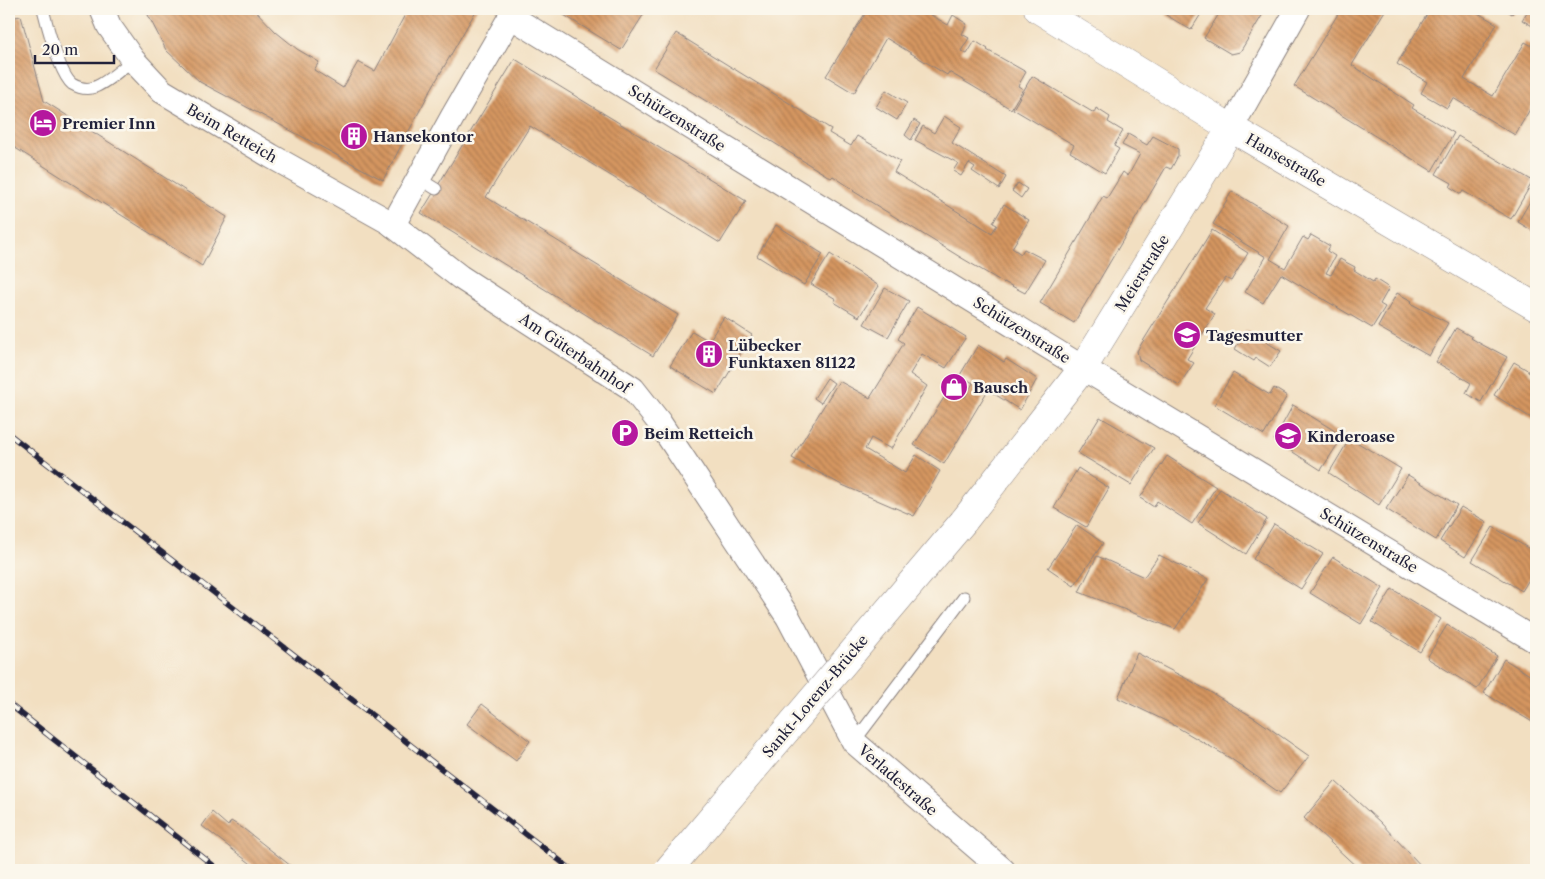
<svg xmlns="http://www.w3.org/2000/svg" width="1545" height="879" viewBox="0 0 1545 879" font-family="'Libre Caslon Text',serif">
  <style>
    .building { fill: url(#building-back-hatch) }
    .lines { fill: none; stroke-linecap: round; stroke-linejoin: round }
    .service-casing { stroke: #8a807e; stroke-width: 13 }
    .minor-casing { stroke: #8a807e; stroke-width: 26 }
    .tertiary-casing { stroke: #8a807e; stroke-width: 29 }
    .secondary-casing { stroke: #8a807e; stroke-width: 29 }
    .service { stroke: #fff; stroke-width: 11 }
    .minor { stroke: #fff; stroke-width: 24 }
    .tertiary { stroke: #fff; stroke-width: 28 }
    .secondary { stroke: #fff; stroke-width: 28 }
    .rail-casing { stroke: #22223b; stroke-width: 5.5 }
    .rail { stroke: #fbf7ec; stroke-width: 4; stroke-dasharray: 11; stroke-linecap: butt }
    .secondary-bridge-casing { stroke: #8a807e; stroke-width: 29; stroke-linecap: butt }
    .secondary-bridge { stroke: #fff; stroke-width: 28 }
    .labels { text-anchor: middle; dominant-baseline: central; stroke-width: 5; stroke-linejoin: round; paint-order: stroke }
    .street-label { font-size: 15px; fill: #22223b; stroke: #fbf7ec }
    .poi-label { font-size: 15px; font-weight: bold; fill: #22223b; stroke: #fbf7ec; text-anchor: start }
  </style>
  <defs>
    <pattern id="building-back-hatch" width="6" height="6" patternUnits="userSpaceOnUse" patternTransform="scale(1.25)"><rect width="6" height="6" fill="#d59660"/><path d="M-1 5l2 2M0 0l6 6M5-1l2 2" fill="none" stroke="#ac7a50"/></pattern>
  </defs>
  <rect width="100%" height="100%" fill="#fbf7ec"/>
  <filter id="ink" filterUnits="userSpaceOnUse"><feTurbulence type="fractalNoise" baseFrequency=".02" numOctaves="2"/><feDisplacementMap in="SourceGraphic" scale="10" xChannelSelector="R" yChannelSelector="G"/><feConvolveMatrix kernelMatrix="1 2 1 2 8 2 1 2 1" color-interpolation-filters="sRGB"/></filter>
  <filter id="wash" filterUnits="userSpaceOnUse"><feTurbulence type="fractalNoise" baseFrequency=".0096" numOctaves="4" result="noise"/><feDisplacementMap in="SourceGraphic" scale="20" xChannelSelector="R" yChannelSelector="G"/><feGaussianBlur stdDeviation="1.12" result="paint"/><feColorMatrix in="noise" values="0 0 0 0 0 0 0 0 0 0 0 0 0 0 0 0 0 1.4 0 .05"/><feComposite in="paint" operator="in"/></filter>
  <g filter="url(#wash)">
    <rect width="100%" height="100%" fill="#f2dfc1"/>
    <g id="blocks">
      <!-- building -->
      <g class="building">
        <polygon points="145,9 254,9 276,32 297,49 319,62 314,70 343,88 358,62 375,71 408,9 477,9 429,93 383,180 200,82 166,50"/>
        <polygon points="554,9 647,9 621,50"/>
        <polygon points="768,9 782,9 778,15"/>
        <polygon points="868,9 931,9 928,13 948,25 953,15 967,24 962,34 969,38 961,51 967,54 975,41 988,49 987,50 1026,72 1018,86 1023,89 1011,109 949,72 947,75 886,38 854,93 826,76"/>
        <polygon points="1170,9 1204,9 1191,30 1166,15"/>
        <polygon points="1222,9 1266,9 1240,52 1231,54 1204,38"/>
        <polygon points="1341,9 1386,9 1352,65 1414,105 1412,108 1454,133 1432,171 1294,86"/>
        <polygon points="1430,9 1471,9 1497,24 1464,79 1493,96 1525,42 1536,48 1536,99 1515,135 1453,98 1447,108 1421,93 1427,82 1397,64"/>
        <polygon points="1504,9 1515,9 1512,14"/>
        <polygon points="1529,9 1536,9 1536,28 1522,20"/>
        <polygon points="21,16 44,101 227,217 202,266 9,144 9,18"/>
        <polygon points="676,33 831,129 829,133 851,146 857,136 900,161 894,172 992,233 997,225 993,223 1004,204 1029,220 1012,248 1021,254 1024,249 1045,260 1025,293 1004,282 1004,283 960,257 853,191 854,190 833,176 831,178 654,69"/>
        <polygon points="515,59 746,201 720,243 530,126 486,197 678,315 653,356 421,213"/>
        <polygon points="1032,76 1094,113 1096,108 1110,117 1108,122 1123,131 1114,146 1119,149 1105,173 1070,152 1074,145 1013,109"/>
        <polygon points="886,90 907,103 897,120 876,107"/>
        <polygon points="944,116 961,127 952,143 1006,177 999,189 972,171 975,167 969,163 961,176 953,171 958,163 915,140 923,126 934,133"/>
        <polygon points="914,120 920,124 911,140 905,135"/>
        <polygon points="1128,134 1147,145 1153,136 1178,149 1178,156 1171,169 1166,167 1074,323 1040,303 1103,196 1107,198 1123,172 1128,176 1140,154 1122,145"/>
        <polygon points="1458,136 1533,181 1511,219 1463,191 1461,194 1450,187 1452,183 1436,174"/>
        <polygon points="1018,183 1027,189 1021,198 1012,191"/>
        <polygon points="1232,191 1289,226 1270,259 1285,268 1303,237 1308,240 1311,235 1330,246 1327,251 1335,256 1326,273 1331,275 1340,259 1355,267 1354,270 1373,282 1375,279 1389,288 1380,304 1385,307 1372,328 1281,274 1263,303 1245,292 1266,257 1213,224"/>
        <polygon points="1536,191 1536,233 1518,222"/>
        <polygon points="776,225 823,254 804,285 757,256"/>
        <polygon points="1212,230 1248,253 1231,281 1225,278 1205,308 1215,314 1187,359 1194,363 1179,385 1139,360 1137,351"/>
        <polygon points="830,254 879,286 859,317 834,302 836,299 811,284"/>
        <polygon points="885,288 909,301 888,337 864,324"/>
        <polygon points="1397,293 1412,301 1410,303 1448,323 1429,356 1378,327"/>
        <polygon points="917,307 966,337 946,368 922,354 910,374 927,386 891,449 871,438 865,449 905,473 916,455 940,471 914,516 840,484 792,458 839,381 870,398 904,343 898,339"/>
        <polygon points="724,317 752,335 716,394 670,366 692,331 709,341"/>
        <polygon points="1456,328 1472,337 1471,338 1481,344 1492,350 1492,349 1507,357 1481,402 1466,393 1471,383 1436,362"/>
        <polygon points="1246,330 1281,351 1270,367 1256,358 1254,361 1235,349"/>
        <polygon points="978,345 1004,362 1006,359 1037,379 1020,410 988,390 944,464 914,445 947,393 958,399 960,395 965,397 973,383 960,375"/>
        <polygon points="1514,362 1529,371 1528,372 1536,377 1536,421 1494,395"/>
        <polygon points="1233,373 1270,395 1274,388 1287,396 1264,435 1214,405"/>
        <polygon points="827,378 834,383 821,403 814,398"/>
        <polygon points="1293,405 1343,436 1321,470 1274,440"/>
        <polygon points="1100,417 1154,448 1131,485 1078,453"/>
        <polygon points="1350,438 1401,469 1379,505 1329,473"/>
        <polygon points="1167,456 1216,487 1192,524 1157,501 1154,507 1140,498"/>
        <polygon points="1078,468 1109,488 1086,527 1054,508"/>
        <polygon points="1408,475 1457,505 1436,540 1386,509"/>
        <polygon points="1220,489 1267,519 1246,554 1198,523"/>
        <polygon points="1461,507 1487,522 1465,557 1440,541"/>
        <polygon points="1274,524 1323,554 1301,589 1253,559"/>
        <polygon points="1077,525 1103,543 1074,586 1048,568"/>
        <polygon points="1493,527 1536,553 1536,568 1522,591 1472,561"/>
        <polygon points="1159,555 1208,579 1175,629 1079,592 1097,556 1144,577"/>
        <polygon points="1333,557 1383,588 1361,624 1310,593"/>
        <polygon points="1392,589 1441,619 1420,652 1372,622"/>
        <polygon points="1447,625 1497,656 1477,689 1427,658"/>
        <polygon points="1137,653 1191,681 1255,718 1309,756 1280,793 1230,758 1170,723 1118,698"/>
        <polygon points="1504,659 1536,679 1536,720 1534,723 1484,693"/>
        <polygon points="482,704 530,741 516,761 467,724"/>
        <polygon points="1335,781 1380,822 1425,870 1360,870 1304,818"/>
        <polygon points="212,812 228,826 231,821 244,829 296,870 259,870 202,826"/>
      </g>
    </g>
  </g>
  <g filter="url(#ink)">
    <use href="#blocks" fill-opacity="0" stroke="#8a807e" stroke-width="1"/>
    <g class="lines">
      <!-- service casing -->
      <g class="service-casing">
        <g id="service">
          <path d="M43,9C47,25 60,75 72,84C79,88 87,90 95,87C108,82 121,69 133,60"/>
          <polyline points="418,178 436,189"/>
          <polyline points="854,742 964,597"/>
        </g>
      </g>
      <!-- minor casing -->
      <g class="minor-casing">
        <g id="minor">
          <polyline points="102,9 109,26 133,60 162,91 271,156 389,222 460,277 633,389 659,422 788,617 854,742 1003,870"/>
          <polyline points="510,16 1083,368 1536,641"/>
          <polyline points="1231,128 1298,9"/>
          <polyline points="393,225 453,116 515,9"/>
        </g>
      </g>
      <!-- tertiary casing -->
      <g class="tertiary-casing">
        <polyline id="tertiary" points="1038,9 1231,128"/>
      </g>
      <!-- secondary casing -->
      <g class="secondary-casing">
        <polyline id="secondary" points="963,522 1083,368 1231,128 1536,307"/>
      </g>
      <!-- service -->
      <use href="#service" class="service"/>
      <!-- minor -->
      <use href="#minor" class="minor"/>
      <!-- tertiary -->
      <use href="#tertiary" class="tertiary"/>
      <!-- secondary -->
      <use href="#secondary" class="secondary"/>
      <!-- rail casing -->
      <g class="rail-casing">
        <g id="rail">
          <polyline points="9,434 572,870"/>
          <polyline points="9,704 219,870"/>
        </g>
      </g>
      <!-- rail -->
      <use href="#rail" class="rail"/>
      <!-- secondary-bridge casing -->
      <g class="secondary-bridge-casing">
        <polyline id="secondary-bridge" points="668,870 963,522"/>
      </g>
      <!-- secondary-bridge -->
      <use href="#secondary-bridge" class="secondary-bridge"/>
    </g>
  </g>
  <!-- icons -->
  <defs>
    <g id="hotel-disc" transform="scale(1.4375)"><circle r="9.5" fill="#b5179e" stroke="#fbf7ec"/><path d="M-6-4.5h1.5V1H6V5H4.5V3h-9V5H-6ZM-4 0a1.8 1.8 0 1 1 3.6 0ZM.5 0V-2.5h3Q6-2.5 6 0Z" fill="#fff"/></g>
    <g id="building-disc" transform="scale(1.4375)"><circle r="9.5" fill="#b5179e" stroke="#fbf7ec"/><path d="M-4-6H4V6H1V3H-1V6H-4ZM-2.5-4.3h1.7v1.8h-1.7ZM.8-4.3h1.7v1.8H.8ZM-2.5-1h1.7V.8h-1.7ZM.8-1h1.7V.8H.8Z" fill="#fff"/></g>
    <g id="school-disc" transform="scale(1.4375)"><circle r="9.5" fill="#b5179e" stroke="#fbf7ec"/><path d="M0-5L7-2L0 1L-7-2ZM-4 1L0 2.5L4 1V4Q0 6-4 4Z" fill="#fff"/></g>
    <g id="shop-disc" transform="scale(1.4375)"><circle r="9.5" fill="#b5179e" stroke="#fbf7ec"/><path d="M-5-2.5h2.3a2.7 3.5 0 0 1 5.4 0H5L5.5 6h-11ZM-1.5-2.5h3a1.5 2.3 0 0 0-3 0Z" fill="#fff"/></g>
    <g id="parking-disc" transform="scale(1.4375)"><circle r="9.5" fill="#b5179e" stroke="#fbf7ec"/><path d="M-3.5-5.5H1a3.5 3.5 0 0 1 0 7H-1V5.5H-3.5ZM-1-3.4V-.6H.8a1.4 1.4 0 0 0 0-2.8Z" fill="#fff"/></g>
  </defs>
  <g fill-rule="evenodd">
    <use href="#hotel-disc" x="43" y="123"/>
    <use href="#building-disc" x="354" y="136"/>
    <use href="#school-disc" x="1187" y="335"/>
    <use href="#building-disc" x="709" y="354"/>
    <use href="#shop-disc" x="954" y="387"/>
    <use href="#parking-disc" x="625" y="433"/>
    <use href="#school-disc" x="1288" y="436"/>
  </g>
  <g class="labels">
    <!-- street labels -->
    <g class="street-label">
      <text transform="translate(677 118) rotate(32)">Schützenstraße</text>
      <text transform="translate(232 133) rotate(30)">Beim Retteich</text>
      <text transform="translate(1286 160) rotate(30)">Hansestraße</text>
      <text transform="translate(1142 273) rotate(-58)">Meierstraße</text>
      <text transform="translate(1022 330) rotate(32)">Schützenstraße</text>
      <text transform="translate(575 353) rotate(34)">Am Güterbahnhof</text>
      <text transform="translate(1369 540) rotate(31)">Schützenstraße</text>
      <text transform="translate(815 696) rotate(-50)">Sankt-Lorenz-Brücke</text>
      <text transform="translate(898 780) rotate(41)">Verladestraße</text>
    </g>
    <!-- poi labels -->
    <g class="poi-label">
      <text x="62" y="123">Premier Inn</text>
      <text x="373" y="136">Hansekontor</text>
      <text x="1206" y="335">Tagesmutter</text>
      <text x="728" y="345">Lübecker<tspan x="728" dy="17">Funktaxen 81122</tspan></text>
      <text x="973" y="387">Bausch</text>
      <text x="644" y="433">Beim Retteich</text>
      <text x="1307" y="436">Kinderoase</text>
    </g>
  </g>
  <!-- margin -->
  <rect width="1545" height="879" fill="none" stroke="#fbf7ec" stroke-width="30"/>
  <!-- scale -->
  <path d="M35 55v8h79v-8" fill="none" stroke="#22223b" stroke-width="2.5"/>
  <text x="42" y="55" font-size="15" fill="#22223b" stroke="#fbf7ec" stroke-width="4" paint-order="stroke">20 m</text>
</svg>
